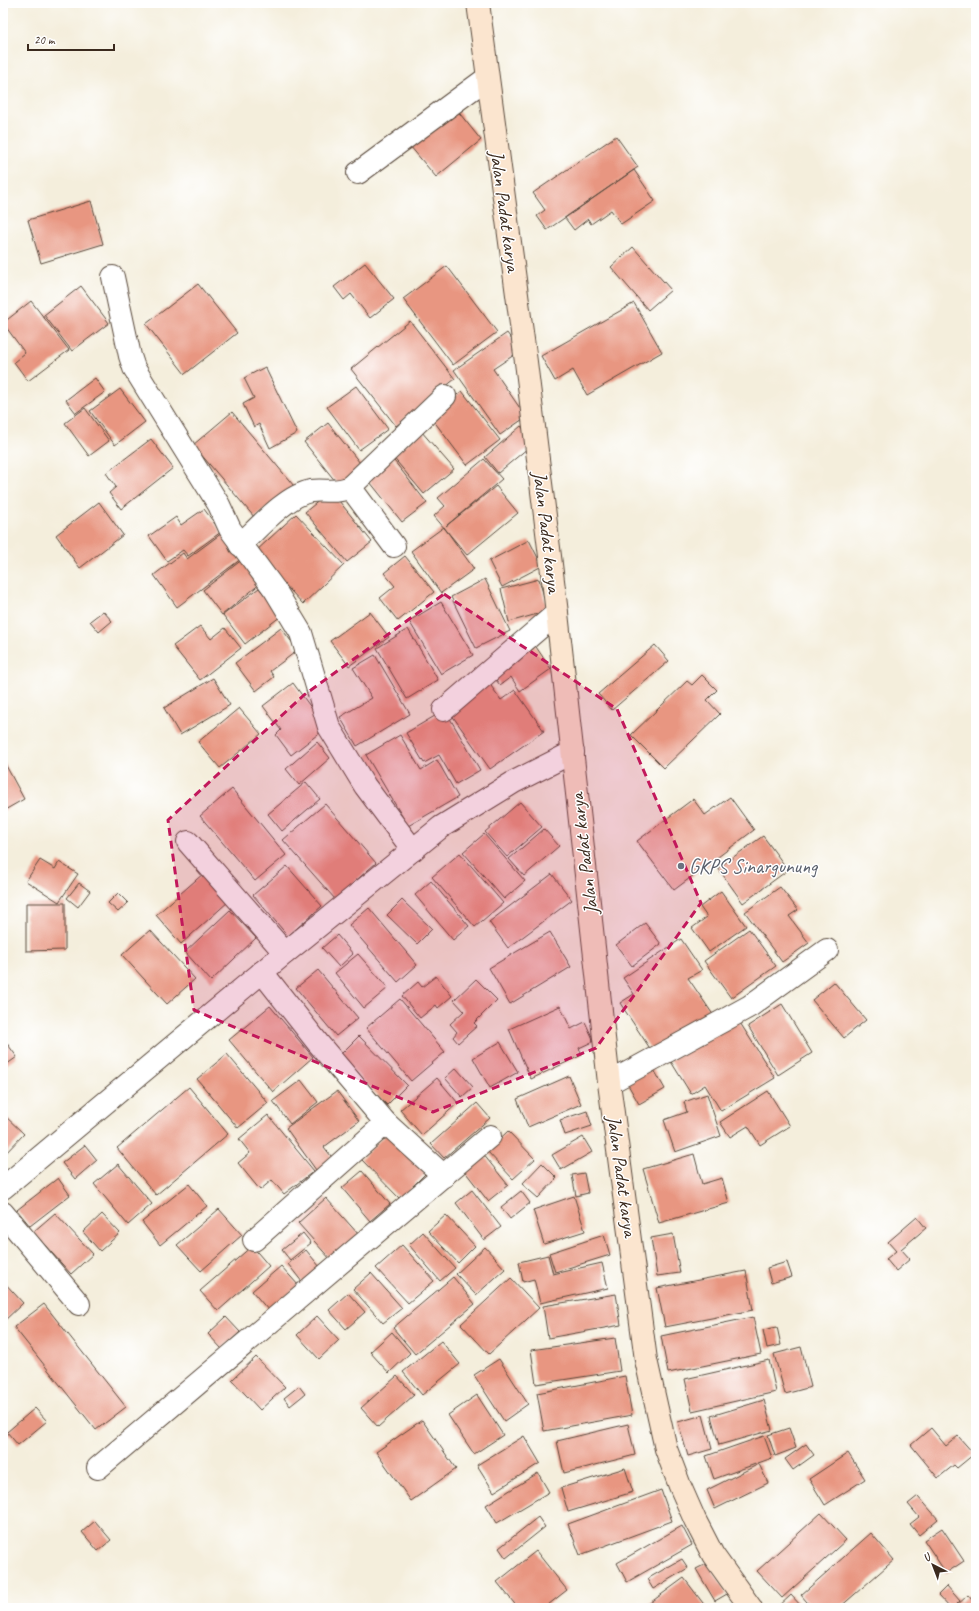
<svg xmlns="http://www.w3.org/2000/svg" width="979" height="1611" viewBox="0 0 979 1611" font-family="Caveat,sans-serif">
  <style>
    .building { fill: #e89681 }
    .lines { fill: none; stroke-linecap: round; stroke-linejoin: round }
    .minor-casing { stroke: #57473a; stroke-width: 24 }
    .secondary-casing { stroke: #57473a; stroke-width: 24 }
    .minor { stroke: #fff; stroke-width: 22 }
    .secondary { stroke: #fbe5cf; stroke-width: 22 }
    .marked { fill: #c2185b; fill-opacity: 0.2; stroke: #c2185b; stroke-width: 3; stroke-dasharray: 8 5; stroke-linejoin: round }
    .worship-dot { fill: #6b7280; stroke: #fff; stroke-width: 1.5 }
    .labels { text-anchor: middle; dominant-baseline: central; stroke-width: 3; stroke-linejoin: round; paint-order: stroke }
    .street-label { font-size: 20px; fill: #3b2a1e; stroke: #fff }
    .worship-label { font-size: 20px; fill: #5b616d; stroke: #fff; text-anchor: start }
  </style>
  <rect width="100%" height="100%" fill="#fff"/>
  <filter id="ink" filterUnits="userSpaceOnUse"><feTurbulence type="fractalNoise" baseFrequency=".025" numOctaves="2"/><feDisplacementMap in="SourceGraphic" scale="8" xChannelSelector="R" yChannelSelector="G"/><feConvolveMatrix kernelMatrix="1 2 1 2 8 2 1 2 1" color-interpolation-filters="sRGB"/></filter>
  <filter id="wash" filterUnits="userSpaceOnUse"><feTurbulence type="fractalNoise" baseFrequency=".012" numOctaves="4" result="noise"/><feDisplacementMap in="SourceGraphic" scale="16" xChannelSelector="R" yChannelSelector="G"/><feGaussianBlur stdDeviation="0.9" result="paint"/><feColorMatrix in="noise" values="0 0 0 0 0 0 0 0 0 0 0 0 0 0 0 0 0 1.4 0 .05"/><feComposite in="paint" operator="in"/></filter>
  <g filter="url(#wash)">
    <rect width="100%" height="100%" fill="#f4eedc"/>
    <g id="blocks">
      <!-- building -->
      <g class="building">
        <polygon points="456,109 481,140 436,177 410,146"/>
        <polygon points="616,136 638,167 547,230 537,216 545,210 533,193"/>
        <polygon points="634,170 655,201 621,224 611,210 591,224 588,219 574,230 565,218"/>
        <polygon points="91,201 103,244 41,263 28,220"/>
        <polygon points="633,247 671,290 648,310 611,267"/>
        <polygon points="365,263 394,299 370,318 351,294 344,300 334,287"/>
        <polygon points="447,266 497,332 453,365 403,299"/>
        <polygon points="198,284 237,333 185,374 146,324"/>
        <polygon points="81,286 109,323 72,351 44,315"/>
        <polygon points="31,301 69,350 28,381 14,362 25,353 3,323"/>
        <polygon points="634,303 662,352 587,395 573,370 555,381 541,356"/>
        <polygon points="410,321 455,379 396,426 351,369"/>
        <polygon points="507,333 520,351 493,369 526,417 500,435 454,370"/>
        <polygon points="265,367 297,433 270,448 259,424 254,427 243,404 254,398 244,378"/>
        <polygon points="95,378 105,392 76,413 66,400"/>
        <polygon points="356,386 388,429 359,450 327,407"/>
        <polygon points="120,389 145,422 115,445 90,411"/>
        <polygon points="462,391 500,440 467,465 430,416"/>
        <polygon points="85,408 109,441 89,456 65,423"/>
        <polygon points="232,412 294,486 255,518 193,445"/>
        <polygon points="328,423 364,468 340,487 304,442"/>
        <polygon points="521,426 534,443 498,473 485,457"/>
        <polygon points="421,431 454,469 424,494 392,456"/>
        <polygon points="151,439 173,468 121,509 109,493 116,487 106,473"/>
        <polygon points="391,457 427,503 402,522 366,477"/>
        <polygon points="484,459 502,479 446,526 496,486 518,513 467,555 434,516 445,506 438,498"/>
        <polygon points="331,491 372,542 347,562 305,512"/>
        <polygon points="99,502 123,535 80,568 56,535"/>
        <polygon points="204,509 221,532 188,556 183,550 167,561 149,536 176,517 181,525"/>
        <polygon points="296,514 344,565 303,604 255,552"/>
        <polygon points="444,527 474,569 441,593 411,551"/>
        <polygon points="222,533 241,559 177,607 154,575 183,553 187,559"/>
        <polygon points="529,540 542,566 502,587 489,561"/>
        <polygon points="405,556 434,592 398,621 380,598 395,586 384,573"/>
        <polygon points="243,559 261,583 222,615 203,590"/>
        <polygon points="485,579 510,631 476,648 451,597"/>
        <polygon points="539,579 548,611 509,622 501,589"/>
        <polygon points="259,588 281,616 245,644 223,615"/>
        <polygon points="441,602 473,655 441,674 409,621"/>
        <polygon points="103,611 112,621 99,632 90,621"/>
        <polygon points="370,612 389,637 349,666 330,641"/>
        <polygon points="200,626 211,639 225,628 241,648 200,680 173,646"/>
        <polygon points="281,628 298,650 270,671 274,677 256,691 235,663"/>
        <polygon points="408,629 438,680 407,699 377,648"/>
        <polygon points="534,644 551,669 520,691 511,677 500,685 491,674"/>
        <polygon points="655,645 669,661 612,710 598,694"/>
        <polygon points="375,655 410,714 357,746 340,717 372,698 353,668"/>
        <polygon points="702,675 717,690 707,700 720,714 664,768 631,735 687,681 692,685"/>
        <polygon points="213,678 230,705 180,735 164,708"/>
        <polygon points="293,683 326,728 291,755 276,735 281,730 263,706"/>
        <polygon points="489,683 501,700 515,690 544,731 490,769 449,711"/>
        <polygon points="239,708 261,734 220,768 198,742"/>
        <polygon points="445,710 480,770 456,784 439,755 424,763 406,733"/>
        <polygon points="400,735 421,770 437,760 458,797 408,826 366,755"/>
        <polygon points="317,742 330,758 299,785 286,769"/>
        <polygon points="3,760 24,799 3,811"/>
        <polygon points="306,782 320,799 282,831 268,814"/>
        <polygon points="232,789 286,855 255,881 200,816"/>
        <polygon points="730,797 754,830 674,890 637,841 693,799 705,815"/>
        <polygon points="520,802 542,827 507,857 485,832"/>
        <polygon points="325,804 376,863 335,899 283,840"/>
        <polygon points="544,829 559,846 524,876 509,859"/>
        <polygon points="484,834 525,881 504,899 463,852"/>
        <polygon points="763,836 788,870 743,903 718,868"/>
        <polygon points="460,853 503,903 475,927 432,877"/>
        <polygon points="40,860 55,869 59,862 78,874 59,902 26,881"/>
        <polygon points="287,866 322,906 288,936 253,895"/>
        <polygon points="204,873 229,901 181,944 156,915"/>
        <polygon points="552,874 572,900 508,948 489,922"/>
        <polygon points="431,881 469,926 453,940 415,895"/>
        <polygon points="79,883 90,891 78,907 67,898"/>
        <polygon points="780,887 798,910 789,916 809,943 782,962 745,912"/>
        <polygon points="721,891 746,926 709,952 692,928 707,917 700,907"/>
        <polygon points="118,893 128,903 118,912 108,903"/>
        <polygon points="402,900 432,929 417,944 387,915"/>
        <polygon points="26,903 65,903 65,950 26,951"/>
        <polygon points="369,908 417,965 398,982 349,925"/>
        <polygon points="230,910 256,938 211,981 185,952"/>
        <polygon points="645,923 661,944 632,966 616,945"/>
        <polygon points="749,929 776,966 731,998 704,961"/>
        <polygon points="150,930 195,979 167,1004 122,955"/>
        <polygon points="550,932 571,967 510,1004 489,968"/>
        <polygon points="337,935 353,954 339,967 322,948"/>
        <polygon points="681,939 702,970 688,978 714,1016 655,1056 620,1003 634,994 623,978"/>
        <polygon points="358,954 388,988 364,1008 335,973"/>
        <polygon points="318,970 358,1018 336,1036 296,988"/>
        <polygon points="436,976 452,996 438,1008 436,1005 420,1018 402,996 418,982 422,987"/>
        <polygon points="476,979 497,1000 474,1023 477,1026 458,1043 453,1037 457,1032 450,1024 464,1011 454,1000"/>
        <polygon points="834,982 866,1020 844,1038 812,1000"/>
        <polygon points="400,999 445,1052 411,1081 366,1028"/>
        <polygon points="782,1004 812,1053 778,1075 748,1026"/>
        <polygon points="270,1006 313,1057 273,1092 229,1040"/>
        <polygon points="560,1006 571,1029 585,1022 594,1041 579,1048 582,1055 531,1079 509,1029"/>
        <polygon points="737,1018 775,1078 721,1111 705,1085 691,1094 670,1060"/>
        <polygon points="359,1036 407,1085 387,1105 339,1056"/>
        <polygon points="3,1038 17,1057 3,1067"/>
        <polygon points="500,1042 518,1072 490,1088 473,1058"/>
        <polygon points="227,1054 268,1103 238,1128 197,1079"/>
        <polygon points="456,1068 473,1087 462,1097 445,1078"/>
        <polygon points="653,1068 665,1089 639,1104 627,1083"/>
        <polygon points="569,1076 581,1104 528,1127 517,1099"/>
        <polygon points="437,1078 458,1103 422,1135 400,1110"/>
        <polygon points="301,1080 318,1102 290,1124 273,1101"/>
        <polygon points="189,1087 228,1134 156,1195 117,1148"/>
        <polygon points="337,1091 359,1121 324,1147 338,1165 321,1177 286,1128"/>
        <polygon points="768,1091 790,1126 760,1145 748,1126 730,1137 720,1122"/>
        <polygon points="707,1094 721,1136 675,1152 664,1120 687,1112 684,1102"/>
        <polygon points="477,1103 490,1118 444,1158 431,1144"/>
        <polygon points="587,1111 592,1126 565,1135 560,1120"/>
        <polygon points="3,1114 24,1134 3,1156"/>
        <polygon points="268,1115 314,1171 284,1194 272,1180 260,1190 238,1163 250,1153 239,1139"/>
        <polygon points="508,1131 535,1159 513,1179 487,1151"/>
        <polygon points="387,1133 426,1173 400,1199 361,1159"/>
        <polygon points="583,1137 592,1152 561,1170 552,1155"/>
        <polygon points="85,1145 97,1160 75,1179 62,1163"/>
        <polygon points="483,1154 508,1185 488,1201 463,1169"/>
        <polygon points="694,1154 702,1184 722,1178 729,1203 659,1223 643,1169"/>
        <polygon points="542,1163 557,1178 538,1198 522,1184"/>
        <polygon points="118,1164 152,1204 128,1225 94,1184"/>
        <polygon points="362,1171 390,1204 370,1221 342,1188"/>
        <polygon points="584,1173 588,1193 576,1196 572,1175"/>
        <polygon points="58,1178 70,1195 30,1226 17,1210"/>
        <polygon points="189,1184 207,1206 160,1245 142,1222"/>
        <polygon points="472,1190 501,1227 484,1240 456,1203"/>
        <polygon points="521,1191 530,1203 510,1219 501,1207"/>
        <polygon points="574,1196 585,1231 544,1244 533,1210"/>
        <polygon points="326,1198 359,1235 331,1260 298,1223"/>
        <polygon points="219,1209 242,1235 201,1271 177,1245"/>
        <polygon points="55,1213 93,1254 71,1274 33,1232"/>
        <polygon points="102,1214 120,1233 100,1251 83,1232"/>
        <polygon points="446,1215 475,1246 458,1263 428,1231"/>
        <polygon points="917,1217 926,1228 901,1249 910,1259 896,1271 886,1259 896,1251 888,1242"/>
        <polygon points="423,1232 455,1268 440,1281 409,1245"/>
        <polygon points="303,1233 311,1243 290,1260 282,1250"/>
        <polygon points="673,1234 680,1273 657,1276 651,1238"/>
        <polygon points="604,1235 610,1255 555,1272 549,1253"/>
        <polygon points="402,1245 434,1281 408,1303 376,1268"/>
        <polygon points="252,1246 269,1266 218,1311 200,1291"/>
        <polygon points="485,1247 505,1269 476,1295 456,1274"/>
        <polygon points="306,1250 324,1272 306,1287 288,1264"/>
        <polygon points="548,1255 553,1274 602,1263 608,1288 540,1303 534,1279 523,1282 519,1262"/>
        <polygon points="787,1262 792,1277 771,1283 767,1268"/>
        <polygon points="281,1266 299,1286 269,1311 252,1291"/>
        <polygon points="746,1271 753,1310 665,1327 657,1288"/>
        <polygon points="371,1273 402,1308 383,1323 353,1289"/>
        <polygon points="453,1277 475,1304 415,1354 393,1328"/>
        <polygon points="511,1278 539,1308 489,1354 461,1324"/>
        <polygon points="3,1281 23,1303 3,1322"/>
        <polygon points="348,1293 365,1312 346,1329 329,1310"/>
        <polygon points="616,1294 621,1325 548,1338 543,1306"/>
        <polygon points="44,1304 126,1407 96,1430 14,1327"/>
        <polygon points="317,1316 339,1340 319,1359 297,1335"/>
        <polygon points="226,1317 240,1332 222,1349 208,1334"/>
        <polygon points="753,1317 761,1354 668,1373 661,1336"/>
        <polygon points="777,1327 781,1345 767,1348 763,1330"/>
        <polygon points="392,1332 410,1353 389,1373 370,1352"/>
        <polygon points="615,1338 620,1371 536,1384 531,1350"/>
        <polygon points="441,1341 460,1364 422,1395 403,1372"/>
        <polygon points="801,1347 811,1387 785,1394 774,1354"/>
        <polygon points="256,1357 285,1387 260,1410 232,1380"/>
        <polygon points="499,1359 528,1404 504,1421 474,1375"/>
        <polygon points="769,1360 776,1392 692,1411 685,1379"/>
        <polygon points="397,1376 414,1395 378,1427 361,1408"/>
        <polygon points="625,1376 632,1415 544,1431 537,1393"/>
        <polygon points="299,1386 305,1394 290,1406 284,1398"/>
        <polygon points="477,1395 503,1435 474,1454 448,1415"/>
        <polygon points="764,1400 772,1430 719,1445 711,1416"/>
        <polygon points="35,1408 47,1421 18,1445 7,1432"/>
        <polygon points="703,1415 712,1449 688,1456 678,1422"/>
        <polygon points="422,1420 456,1469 411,1501 376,1452"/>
        <polygon points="628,1424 635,1455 564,1473 557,1441"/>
        <polygon points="789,1428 796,1448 775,1456 768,1435"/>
        <polygon points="931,1428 946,1446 958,1436 974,1454 957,1468 954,1465 938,1478 911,1445"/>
        <polygon points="524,1436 540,1463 494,1492 477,1465"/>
        <polygon points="764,1436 772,1458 714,1479 706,1456"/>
        <polygon points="806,1444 814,1455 793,1470 785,1459"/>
        <polygon points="848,1453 865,1479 825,1505 809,1479"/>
        <polygon points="759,1464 768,1483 715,1509 707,1490"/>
        <polygon points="625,1468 633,1492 568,1512 561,1488"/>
        <polygon points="538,1473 549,1492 497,1523 486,1505"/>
        <polygon points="661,1490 672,1521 580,1555 568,1524"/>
        <polygon points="918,1496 938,1519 919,1535 910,1524 919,1517 908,1504"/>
        <polygon points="821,1513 846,1540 782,1598 757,1571"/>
        <polygon points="538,1517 545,1527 506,1558 499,1548"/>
        <polygon points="95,1521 111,1540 98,1551 82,1532"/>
        <polygon points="682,1526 692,1545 627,1582 617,1563"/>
        <polygon points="942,1528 964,1561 946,1573 924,1540"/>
        <polygon points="871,1533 894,1560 839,1608 812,1608 801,1595"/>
        <polygon points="536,1551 567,1590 544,1608 518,1608 497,1582"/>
        <polygon points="682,1559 688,1568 653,1589 647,1579"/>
        <polygon points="708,1563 727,1594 715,1601 696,1569"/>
        <polygon points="684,1578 706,1607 704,1608 643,1608"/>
        <polygon points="947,1586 960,1601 953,1608 950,1608 938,1595"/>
        <polygon points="791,1595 803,1608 777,1608"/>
        <polygon points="968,1595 976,1605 976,1608 954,1608"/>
      </g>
    </g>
  </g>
  <g filter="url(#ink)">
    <use href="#blocks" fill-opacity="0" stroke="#57473a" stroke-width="1"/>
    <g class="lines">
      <!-- minor casing -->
      <g class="minor-casing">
        <g id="minor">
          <polyline points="358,173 487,78"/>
          <polyline points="113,277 130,356 134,368 219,505 230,529 275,590 301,633 329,727 365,786 413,850"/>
          <polyline points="350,487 445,396"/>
          <path d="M240,545C258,528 287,495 311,491C325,489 337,494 350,487L394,546"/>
          <polyline points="444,710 557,613"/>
          <polyline points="188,842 285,953"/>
          <polyline points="262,972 318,1043 386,1123"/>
          <polyline points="609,1083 750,1006 827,950"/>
          <polyline points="3,1188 285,953 441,827 514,782 573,752"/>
          <polyline points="3,1213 79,1304"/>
          <polyline points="254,1240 386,1123 444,1176"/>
          <polyline points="98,1468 490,1136"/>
        </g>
      </g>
      <!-- secondary casing -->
      <g class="secondary-casing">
        <polyline id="secondary" points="478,3 526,362 557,613 609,1083 646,1360 666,1449 680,1486 695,1520 713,1555 751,1608"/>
      </g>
      <!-- minor -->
      <use href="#minor" class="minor"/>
      <!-- secondary -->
      <use href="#secondary" class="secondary"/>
    </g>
  </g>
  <!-- marked area -->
  <path class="marked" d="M444,594L617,709L701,903L596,1048L433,1112L194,1010L168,820L304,695Z"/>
  <!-- markers -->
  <circle class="worship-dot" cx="681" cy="866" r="4"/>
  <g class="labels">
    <!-- street labels -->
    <g class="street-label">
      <text transform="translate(505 211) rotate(82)">Jalan Padat karya</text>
      <text transform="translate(547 532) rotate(83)">Jalan Padat karya</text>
      <text transform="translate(584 854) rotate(-97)">Jalan Padat karya</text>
      <text transform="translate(622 1176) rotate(82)">Jalan Padat karya</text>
    </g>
    <!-- worship labels -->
    <g class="worship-label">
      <text x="689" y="866">GKPS Sinargunung</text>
    </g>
  </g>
  <!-- margin -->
  <rect width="979" height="1611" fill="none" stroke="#fff" stroke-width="16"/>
  <!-- north arrow -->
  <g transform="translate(933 1565) rotate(318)" stroke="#ffffff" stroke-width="3" paint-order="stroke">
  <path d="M0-3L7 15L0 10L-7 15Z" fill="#3b2a1e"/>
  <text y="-6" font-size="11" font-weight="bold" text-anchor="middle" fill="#3b2a1e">U</text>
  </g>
  <!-- scale -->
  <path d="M28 44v6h86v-6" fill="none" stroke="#3b2a1e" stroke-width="2"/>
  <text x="34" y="44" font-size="12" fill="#3b2a1e" stroke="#ffffff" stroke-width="3" paint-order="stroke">20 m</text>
</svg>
